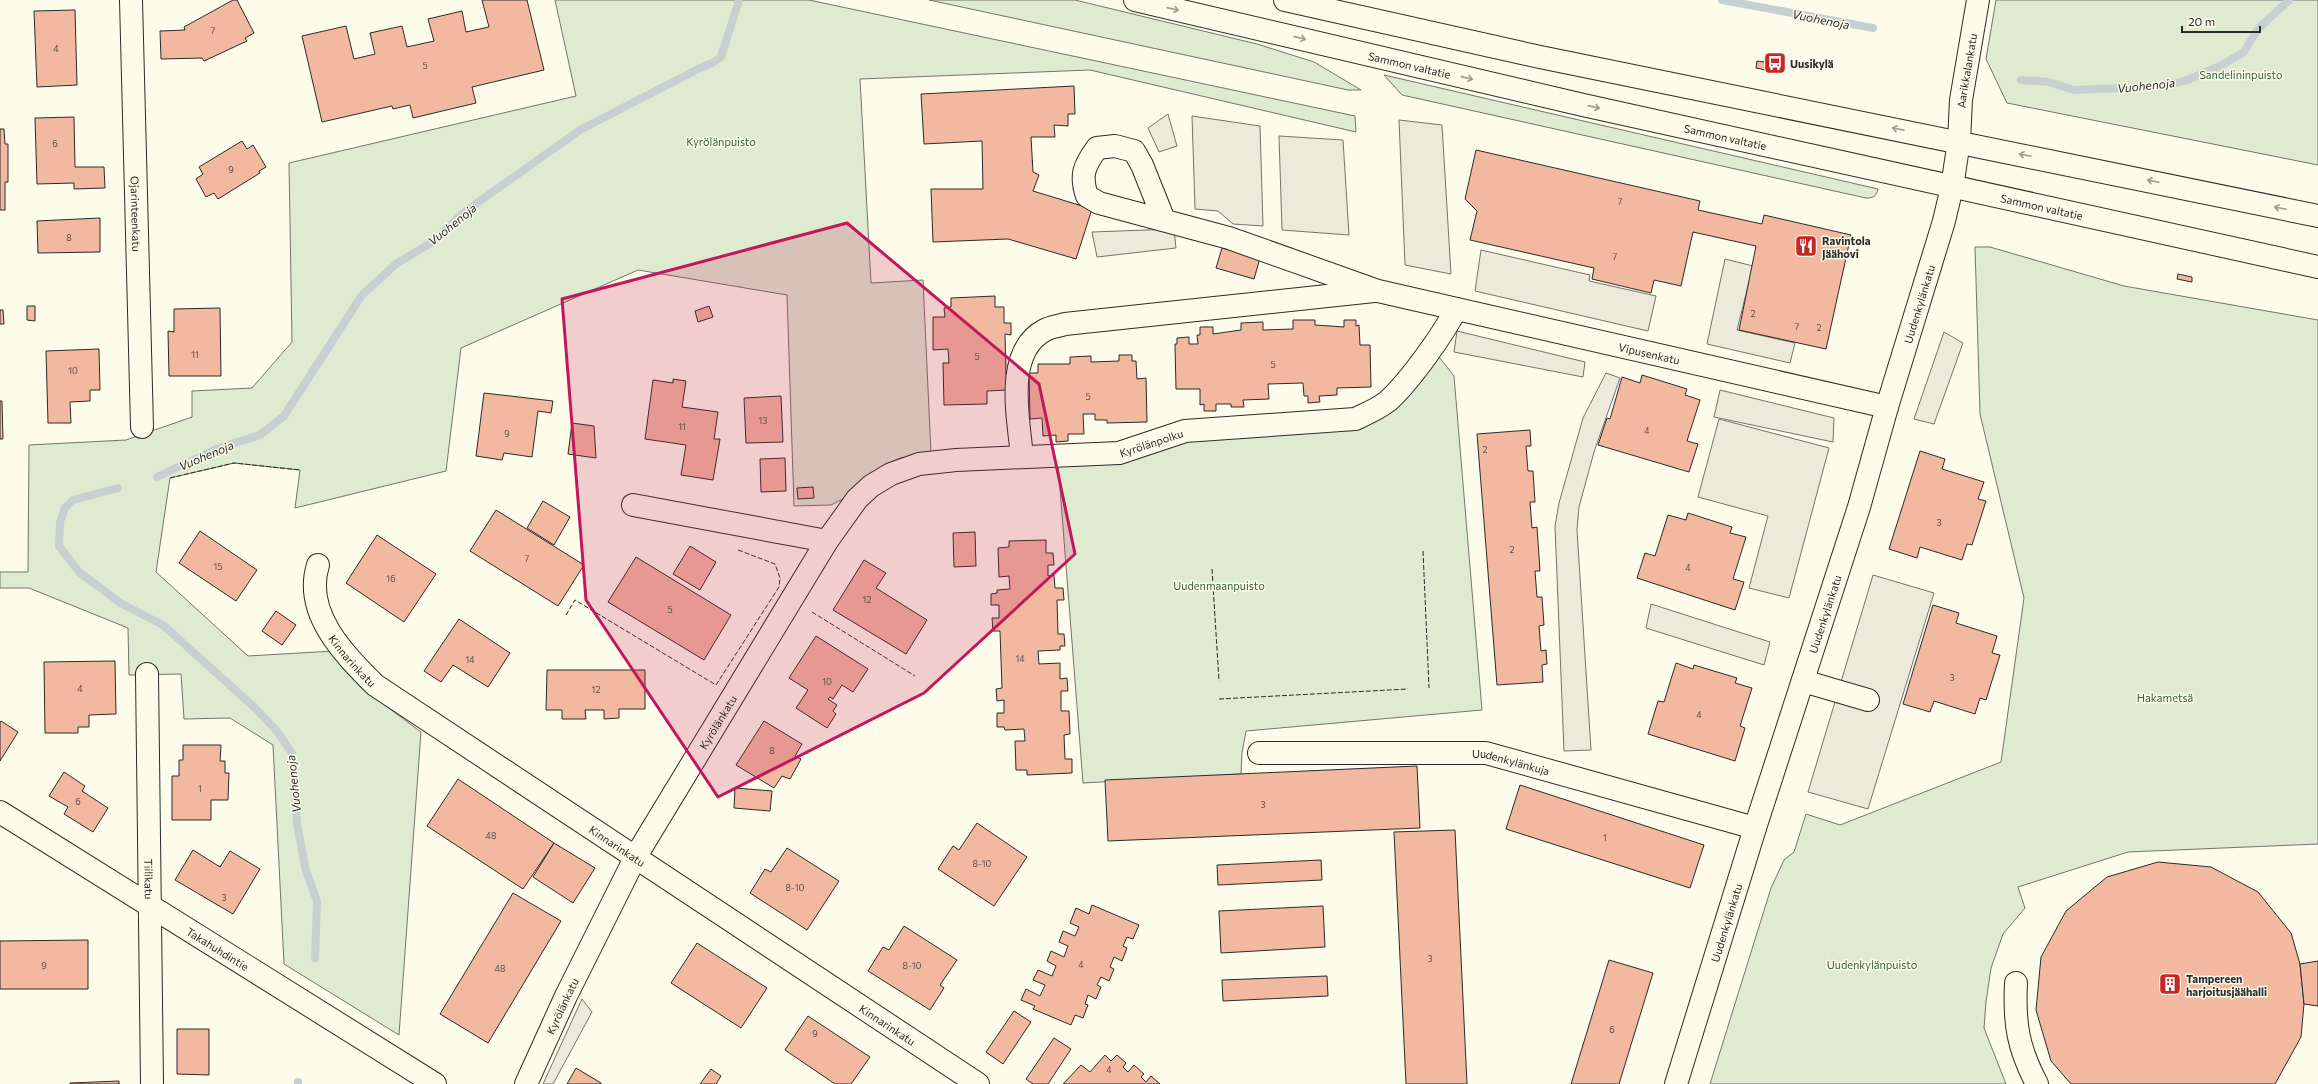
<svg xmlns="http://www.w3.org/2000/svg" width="2318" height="1084" viewBox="0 0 2318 1084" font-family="Commissioner,sans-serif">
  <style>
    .green { fill: #deebd1; stroke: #74746e }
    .parking { fill: #eceadb; stroke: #74746e }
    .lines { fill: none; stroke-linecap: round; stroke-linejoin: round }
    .stream { stroke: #c7d0d0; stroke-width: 8 }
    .building { fill: #f2b8a0; stroke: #2b2b2b }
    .minor-casing { stroke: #2b2b2b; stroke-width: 24 }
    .major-casing { stroke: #2b2b2b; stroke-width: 24 }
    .minor { stroke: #fdfbea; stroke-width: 22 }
    .major { stroke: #fdfbea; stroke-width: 22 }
    .fence { stroke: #2b2b2b; stroke-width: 1; stroke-dasharray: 5 2; stroke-linecap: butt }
    .oneway { stroke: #9e9d94 }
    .marked { fill: #c2185b; fill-opacity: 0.2; stroke: #c2185b; stroke-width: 3; stroke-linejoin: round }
    .labels { text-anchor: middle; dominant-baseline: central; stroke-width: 3; stroke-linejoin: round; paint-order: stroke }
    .number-label { font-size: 9px; fill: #5d4e48 }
    .poi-label { font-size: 11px; font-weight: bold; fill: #2b2b2b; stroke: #fdfbea; text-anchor: start }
    .street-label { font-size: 11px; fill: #2b2b2b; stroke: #fdfbea }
    .park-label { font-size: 11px; fill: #34623c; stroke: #fdfbea }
    .water-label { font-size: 12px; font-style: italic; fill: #2b2b2b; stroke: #fdfbea }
  </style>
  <rect width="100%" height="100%" fill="#fdfbea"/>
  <!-- green -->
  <g class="green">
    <polygon points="555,0 809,0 1355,116 1356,132 1090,70 860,79 871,283 923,280 931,454 900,458 885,465 845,498 831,505 794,506 787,295 638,270 461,348 446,471 295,508 300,470 234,463 170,478 156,572 248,656 334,651 378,700 421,732 399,1035 284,964 273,745 230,718 184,719 181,674 129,675 128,628 29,588 0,588 0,572 28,572 29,445 126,440 192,417 192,391 252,388 292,342 289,163 576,96"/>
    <polygon points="929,0 1075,0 1257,44 1314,62 1361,90 1348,90"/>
    <polygon points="1996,0 2318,0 2318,165 2007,103 1986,59"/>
    <path d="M1384,75L1878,189C1876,197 1873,198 1866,198L1402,95Z"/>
    <polygon points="1975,247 1990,247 2124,286 2318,320 2318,844 2128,852 2018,887 2025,908 2003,934 1991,968 1986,1002 1984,1028 2006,1084 1710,1084 1771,888 1784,860 1794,852 1806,814 1840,825 2001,762 2024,598 1980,414"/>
    <polygon points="1436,353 1454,376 1482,710 1246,731 1242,753 1241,774 1083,783 1058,463 1178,438 1333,430"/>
  </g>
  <!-- parking -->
  <g class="parking">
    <polygon points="1168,114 1177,146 1159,152 1148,128"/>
    <polygon points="1192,116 1260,126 1263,226 1233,224 1218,211 1195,209"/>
    <polygon points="1399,120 1442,125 1451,274 1405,265"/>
    <polygon points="1279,136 1343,140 1349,235 1282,230"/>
    <polygon points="1174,229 1176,248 1097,257 1092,232"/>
    <polygon points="1481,250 1590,275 1589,281 1656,296 1648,331 1475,291"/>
    <polygon points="1725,259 1753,266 1737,330 1795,343 1790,363 1707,344"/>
    <polygon points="1457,331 1585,362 1583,377 1454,352"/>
    <polygon points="1944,332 1963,343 1934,424 1914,419"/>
    <polygon points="1606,373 1620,378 1594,452 1579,507 1577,530 1591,750 1564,751 1555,526 1559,503 1583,418"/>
    <polygon points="1720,390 1834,418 1833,442 1714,417"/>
    <polygon points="1719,419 1829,448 1789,598 1749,588 1768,516 1698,497"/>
    <polygon points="1873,575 1934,593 1868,809 1808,792"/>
    <polygon points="1651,604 1770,642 1764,665 1646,628"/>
    <polygon points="582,999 592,1012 553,1084 543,1084"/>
  </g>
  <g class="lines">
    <!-- stream -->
    <g class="stream">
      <polyline points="1722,0 1873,28"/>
      <polyline points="2021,80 2049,82 2074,90 2154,87 2185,81 2222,65 2244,52 2258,29 2289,0"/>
      <polyline points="157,477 216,449 260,435 284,416 362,295 396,264 434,241 463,213 580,130 698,69 712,63 721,57 739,0"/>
      <polyline points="118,488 73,500 65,508 60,522 59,546 79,572 122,604 163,625 253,706 276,730 292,753 297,824 306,871 317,901 315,958"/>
      <polyline points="298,1082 298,1084"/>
    </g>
  </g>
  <!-- building -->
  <g class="building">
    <polygon points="233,0 237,0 254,33 245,38 247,41 204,61 202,58 161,59 160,31 185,30 184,27"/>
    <polygon points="482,0 527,0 544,70 472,87 476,103 413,118 410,105 393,109 392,106 322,122 302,36 346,26 354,59 375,54 370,33 402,26 407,47 434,41 428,19 462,11 466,32 489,27"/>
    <polygon points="75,10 77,85 37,87 34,11"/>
    <polygon points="1757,61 1772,63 1770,71 1756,68"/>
    <polygon points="1074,86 1075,114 1068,114 1068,126 1054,125 1055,137 1031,137 1033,172 1039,175 1033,191 1092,209 1076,259 1008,239 933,242 931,189 983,189 982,141 924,144 921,94"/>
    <polygon points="74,117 75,167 104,167 105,188 74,189 74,183 37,184 35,118"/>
    <polygon points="0,129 4,129 5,144 8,144 8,182 5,182 5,210 0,210"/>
    <polygon points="242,141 247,149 253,145 266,167 259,171 260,173 218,199 214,193 206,197 196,179 203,174 199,167"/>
    <polygon points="1476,150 1700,201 1698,210 1762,224 1764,215 1851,235 1826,349 1739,330 1756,246 1693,232 1681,286 1654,280 1651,293 1592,279 1594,268 1470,240 1477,211 1465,199"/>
    <polygon points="100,218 100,252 38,253 37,221"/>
    <polygon points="1222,248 1260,258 1254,279 1216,268"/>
    <polygon points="2178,274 2192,277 2192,282 2177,279"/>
    <polygon points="995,296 995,307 1004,307 1004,323 1011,323 1011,335 1005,334 1006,375 1012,375 1007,390 987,391 987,404 944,405 943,363 949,363 948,349 933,350 933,317 945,317 944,308 951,307 951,298"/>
    <polygon points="27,306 35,306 35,321 27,320"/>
    <polygon points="709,306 713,317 698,322 695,311"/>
    <polygon points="220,308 221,376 169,376 168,331 174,332 174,309"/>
    <polygon points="0,310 3,310 4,324 0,324"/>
    <polygon points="1293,320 1315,320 1315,325 1344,327 1344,320 1356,320 1356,326 1359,325 1360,345 1370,345 1371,387 1337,388 1337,395 1319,396 1320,402 1308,403 1308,396 1304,396 1303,383 1268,384 1269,399 1243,400 1244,407 1231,407 1231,404 1216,404 1216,411 1204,411 1204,404 1200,405 1200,389 1176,389 1175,344 1177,344 1177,338 1189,337 1189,344 1198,344 1197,335 1200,335 1200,327 1213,327 1213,334 1241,330 1241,323 1263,322 1263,330 1293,329"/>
    <polygon points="99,349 100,390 90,390 90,401 70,402 71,423 48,423 46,351"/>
    <polygon points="1119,355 1132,355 1132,361 1136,361 1137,379 1146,378 1147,422 1107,423 1107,420 1095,420 1095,414 1083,414 1084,434 1068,434 1068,441 1056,442 1056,435 1043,436 1042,418 1030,419 1029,373 1038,373 1038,364 1070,364 1070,357 1091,356 1091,362 1119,361"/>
    <polygon points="1642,375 1687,389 1685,395 1700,400 1687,441 1698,444 1689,472 1598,445 1607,418 1610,419 1622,377 1640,383"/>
    <polygon points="673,379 686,381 682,407 718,412 714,439 720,439 713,480 681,475 686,445 645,439 653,380 673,383"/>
    <polygon points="484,393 553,401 551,413 538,411 532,457 504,453 502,460 476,456"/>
    <polygon points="781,396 783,442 746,443 744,398"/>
    <polygon points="0,401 2,401 3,439 0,439"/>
    <polygon points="572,423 594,426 596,458 568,454"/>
    <polygon points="1530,430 1531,446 1526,446 1528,471 1533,471 1535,502 1530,502 1532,528 1537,527 1540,571 1535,571 1537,597 1542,597 1544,625 1539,626 1541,651 1546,650 1547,664 1542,665 1543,682 1497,685 1477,434"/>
    <polygon points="1920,451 1945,459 1942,469 1984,482 1978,499 1986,501 1972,545 1967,544 1962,560 1920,547 1917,558 1889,549"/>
    <polygon points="785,458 786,491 761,492 760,459"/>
    <polygon points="813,487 814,498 798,499 797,488"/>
    <polygon points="543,501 570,517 554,545 527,528"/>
    <polygon points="496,510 584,565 558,606 470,551"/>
    <polygon points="1688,513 1732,527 1730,533 1746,537 1733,579 1744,582 1735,610 1637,578 1645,553 1655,556 1668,515 1686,520"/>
    <polygon points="200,531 257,570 236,601 179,563"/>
    <polygon points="975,532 976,566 954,567 953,533"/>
    <polygon points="377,535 436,574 404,622 346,583"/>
    <polygon points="1046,540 1046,553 1053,553 1054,565 1048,565 1048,576 1054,575 1055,588 1063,588 1064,600 1057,600 1058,634 1064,634 1065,646 1060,646 1060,650 1038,651 1039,664 1060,663 1060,679 1067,678 1068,691 1061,691 1061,711 1069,711 1070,734 1064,735 1065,759 1072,759 1072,773 1027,775 1027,770 1016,770 1015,741 1025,741 1024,729 1005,730 1004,727 997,727 997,713 1004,713 1004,700 997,701 996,689 1002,688 1000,631 993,631 992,618 999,618 999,605 991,605 991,594 997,593 997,590 1010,589 1009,576 999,577 998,548 1009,547 1009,541"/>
    <polygon points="690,546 716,562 700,590 673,574"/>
    <polygon points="636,557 731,615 704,660 608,602"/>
    <polygon points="864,560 886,573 876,588 927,620 906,654 833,610"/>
    <polygon points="1933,605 1959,613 1956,623 1997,636 1992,653 2000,655 1986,700 1980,698 1975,714 1934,701 1930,712 1903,704"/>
    <polygon points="276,611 296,625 282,645 262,631"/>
    <polygon points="459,619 510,653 488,687 453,665 441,682 424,671"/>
    <polygon points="816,636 868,669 853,692 842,685 833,699 830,697 828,699 837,705 833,711 836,714 827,728 796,708 808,690 789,678"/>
    <polygon points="115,661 116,714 89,715 89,727 78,727 78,733 45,733 44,662"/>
    <polygon points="1676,663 1693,669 1694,665 1737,678 1735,683 1752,688 1740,726 1745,728 1735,761 1648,734 1658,701 1664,702"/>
    <polygon points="547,670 645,670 645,709 619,709 619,718 604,719 604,710 585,710 586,719 562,719 562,710 546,710"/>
    <polygon points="1,721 18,732 0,761 0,722"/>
    <polygon points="764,721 802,744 795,756 801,759 790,779 782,776 774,788 736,765"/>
    <polygon points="183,745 221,745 220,761 225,761 225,773 229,773 228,800 211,800 211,820 172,820 172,776 179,776 179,760 183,760"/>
    <polygon points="1417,766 1420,828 1108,841 1105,780"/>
    <polygon points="64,772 85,786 82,791 108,808 93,832 64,814 68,807 49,796"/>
    <polygon points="458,779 554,843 523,889 427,826"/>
    <polygon points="1520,785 1704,845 1690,888 1506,829"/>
    <polygon points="735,788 772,791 770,811 734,808"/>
    <polygon points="977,823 1027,857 994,906 938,869 953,846 959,850"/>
    <polygon points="1455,830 1467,1084 1406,1084 1394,832"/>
    <polygon points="554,843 595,868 573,903 533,877"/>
    <polygon points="787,848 839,881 807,930 750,893 765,869 771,872"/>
    <polygon points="193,850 220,867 230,851 260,869 233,914 175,880"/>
    <polygon points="1321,860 1322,880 1218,885 1217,865"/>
    <polygon points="2158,862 2211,867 2258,892 2291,933 2300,964 2304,1004 2301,1037 2275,1084 2071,1084 2051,1061 2036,1010 2041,957 2066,911 2107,877"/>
    <polygon points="513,893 561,921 488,1043 440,1014"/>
    <polygon points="1092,905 1139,925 1133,939 1127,937 1123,946 1127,948 1122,961 1114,957 1110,967 1114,969 1109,981 1101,977 1097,985 1101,987 1096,999 1088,995 1085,1004 1088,1005 1083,1018 1075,1015 1071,1025 1033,1009 1035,1006 1021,1000 1026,989 1040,996 1045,985 1033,980 1038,970 1052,976 1056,966 1047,961 1051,951 1064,957 1068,946 1059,942 1063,931 1075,936 1079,927 1070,923 1076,908 1089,914"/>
    <polygon points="1323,906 1325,947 1221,953 1219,911"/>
    <polygon points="904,926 957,960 940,985 944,988 930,1010 868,971 883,947 889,950"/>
    <polygon points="88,940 88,989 0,989 0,941"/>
    <polygon points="697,943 767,988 741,1028 671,983"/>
    <polygon points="1609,960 1653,973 1619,1084 1571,1084"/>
    <polygon points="2318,961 2318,1006 2304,1004 2300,964"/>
    <polygon points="1327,976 1328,996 1223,1001 1222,980"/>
    <polygon points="1014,1011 1031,1022 1003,1064 986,1052"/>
    <polygon points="808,1016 870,1057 851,1084 835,1084 785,1050"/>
    <polygon points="177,1029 209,1029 209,1075 177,1074"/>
    <polygon points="1054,1038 1071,1049 1048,1084 1033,1084 1026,1079"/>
    <polygon points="1105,1055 1111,1061 1117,1055 1126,1063 1123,1067 1128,1072 1134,1065 1144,1074 1141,1077 1146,1082 1151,1076 1160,1084 1063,1084 1081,1065 1090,1072"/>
    <polygon points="576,1068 601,1083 601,1084 567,1084"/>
    <polygon points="711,1069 721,1076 716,1084 700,1084"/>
    <polygon points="119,1081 119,1084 70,1084 70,1083"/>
  </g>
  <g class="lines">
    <!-- minor casing -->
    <g class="minor-casing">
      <g id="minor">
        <path id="s1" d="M131,0L142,427"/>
        <path id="s2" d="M1164,220L1142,165L1134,151L1115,146L1097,148C1084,166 1080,175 1087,196L1099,203L1229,238L1378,291L1887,407"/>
        <path d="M1022,457C1019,420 1003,352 1045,330C1050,327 1059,326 1065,324L1374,291"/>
        <path id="s3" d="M827,541L857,499L871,486L891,474L919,464L956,460L1119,453L1185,431L1355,419C1366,414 1378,409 1388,401C1409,382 1443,335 1456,309"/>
        <path id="s4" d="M318,565C303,613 344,654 375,685L978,1084"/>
        <path id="s5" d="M147,674L152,1084"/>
        <polyline points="1803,681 1868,700"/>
        <path id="s6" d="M1259,753H1486L1755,828"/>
        <path id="s7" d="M0,812L435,1084"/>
        <path d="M2016,983C2014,1024 2018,1048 2037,1084"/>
        <path id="s8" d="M526,1084L566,996L636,856L827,541L633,505"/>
        <path id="s9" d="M1676,1084L1755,828L1859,507L1887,407L1944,221L1952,187L1959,141L1961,100L1978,0"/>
      </g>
    </g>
    <!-- major casing -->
    <g class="major-casing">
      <g id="major">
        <path id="s10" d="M1135,0L1583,105L2318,267"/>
        <polyline points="1285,0 1540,57 2318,216"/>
      </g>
    </g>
    <!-- minor -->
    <use href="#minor" class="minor"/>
    <!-- major -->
    <use href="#major" class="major"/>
    <!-- fence -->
    <g class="fence">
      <polyline points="170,478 234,463 300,470"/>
      <polyline points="1423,551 1429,688"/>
      <polyline points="1212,569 1219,681"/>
      <polyline points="812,612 915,676"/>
      <polyline points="566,615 575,600 716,685 779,587 780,578 775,564 738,550"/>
      <polyline points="1219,699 1408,689"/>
    </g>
  </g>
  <!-- one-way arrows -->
  <defs><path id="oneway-shaft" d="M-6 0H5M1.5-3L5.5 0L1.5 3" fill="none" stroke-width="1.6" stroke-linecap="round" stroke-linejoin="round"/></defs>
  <g class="oneway">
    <use href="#oneway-shaft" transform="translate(1173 9) rotate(13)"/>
    <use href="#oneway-shaft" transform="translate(1300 38) rotate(13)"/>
    <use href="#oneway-shaft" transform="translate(1467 78) rotate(13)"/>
    <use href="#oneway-shaft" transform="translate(1594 107) rotate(13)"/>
    <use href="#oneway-shaft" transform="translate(1898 129) rotate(-169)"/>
    <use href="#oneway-shaft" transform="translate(2025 155) rotate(-168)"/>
    <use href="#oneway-shaft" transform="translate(2153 181) rotate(-168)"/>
    <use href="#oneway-shaft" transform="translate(2280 208) rotate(-168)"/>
  </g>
  <!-- marked area -->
  <path class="marked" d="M847,223L1039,384L1075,554L924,693L718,797L586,600L562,299Z"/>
  <!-- icons -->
  <defs>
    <g id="bus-square" transform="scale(1.15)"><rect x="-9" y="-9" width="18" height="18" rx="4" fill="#c62828" stroke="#fdfbea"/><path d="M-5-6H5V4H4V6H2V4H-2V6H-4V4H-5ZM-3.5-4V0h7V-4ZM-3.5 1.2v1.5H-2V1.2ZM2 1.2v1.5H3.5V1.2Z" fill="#fff"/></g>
    <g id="restaurant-square" transform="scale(1.15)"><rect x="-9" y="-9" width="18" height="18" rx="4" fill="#c62828" stroke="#fdfbea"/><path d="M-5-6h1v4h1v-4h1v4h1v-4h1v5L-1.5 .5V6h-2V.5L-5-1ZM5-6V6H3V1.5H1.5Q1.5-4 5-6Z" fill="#fff"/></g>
    <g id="building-square" transform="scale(1.15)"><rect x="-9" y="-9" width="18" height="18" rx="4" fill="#c62828" stroke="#fdfbea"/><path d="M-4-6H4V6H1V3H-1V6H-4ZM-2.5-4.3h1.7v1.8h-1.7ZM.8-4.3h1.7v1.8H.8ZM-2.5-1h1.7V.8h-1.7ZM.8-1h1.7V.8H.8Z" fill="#fff"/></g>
  </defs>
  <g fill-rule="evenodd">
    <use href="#bus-square" x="1775" y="63"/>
    <use href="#restaurant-square" x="1806" y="246"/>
    <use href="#building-square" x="2170" y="984"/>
  </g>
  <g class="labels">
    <!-- number labels -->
    <g class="number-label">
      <text x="213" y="30">7</text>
      <text x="56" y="48">4</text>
      <text x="425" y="65">5</text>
      <text x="55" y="143">6</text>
      <text x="231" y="169">9</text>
      <text x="1620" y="201">7</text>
      <text x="69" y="237">8</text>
      <text x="1615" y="256">7</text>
      <text x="1753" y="313">2</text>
      <text x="1797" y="326">7</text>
      <text x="1819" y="327">2</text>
      <text x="195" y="354">11</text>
      <text x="977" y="356">5</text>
      <text x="1273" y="364">5</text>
      <text x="73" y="370">10</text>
      <text x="1088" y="396">5</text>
      <text x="763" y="420">13</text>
      <text x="682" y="426">11</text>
      <text x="1647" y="430">4</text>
      <text x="507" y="433">9</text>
      <text x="1485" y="449">2</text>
      <text x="1939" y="522">3</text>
      <text x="1512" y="549">2</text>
      <text x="527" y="558">7</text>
      <text x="218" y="566">15</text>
      <text x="1688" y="567">4</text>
      <text x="391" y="578">16</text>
      <text x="867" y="599">12</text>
      <text x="670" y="609">5</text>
      <text x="1020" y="658">14</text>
      <text x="470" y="659">14</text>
      <text x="1952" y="677">3</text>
      <text x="827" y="681">10</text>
      <text x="80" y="688">4</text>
      <text x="596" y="689">12</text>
      <text x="1699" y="714">4</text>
      <text x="772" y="750">8</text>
      <text x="200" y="788">1</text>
      <text x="78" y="801">6</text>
      <text x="1263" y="804">3</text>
      <text x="491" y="835">48</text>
      <text x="1605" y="837">1</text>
      <text x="982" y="863">8-10</text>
      <text x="795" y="887">8-10</text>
      <text x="224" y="897">3</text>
      <text x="1430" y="958">3</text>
      <text x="1081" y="964">4</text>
      <text x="44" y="965">9</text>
      <text x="912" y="965">8-10</text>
      <text x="500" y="968">48</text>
      <text x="1612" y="1029">6</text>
      <text x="815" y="1033">9</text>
      <text x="1109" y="1069">4</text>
    </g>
    <!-- poi labels -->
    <g class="poi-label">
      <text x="1790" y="63">Uusikylä</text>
      <text x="1822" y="240">Ravintola<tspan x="1822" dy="13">Jäähovi</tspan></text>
      <text x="2186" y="978">Tampereen<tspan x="2186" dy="13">harjoitusjäähalli</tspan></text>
    </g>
    <!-- street labels -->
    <g class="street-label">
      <text stroke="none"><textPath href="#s10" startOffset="282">Sammon valtatie</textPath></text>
      <text stroke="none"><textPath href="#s9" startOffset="1056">Aarikkalankatu</textPath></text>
      <text stroke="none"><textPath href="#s10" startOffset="606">Sammon valtatie</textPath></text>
      <text stroke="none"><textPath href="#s10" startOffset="930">Sammon valtatie</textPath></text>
      <text stroke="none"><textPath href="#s1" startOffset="214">Ojarinteenkatu</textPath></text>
      <text stroke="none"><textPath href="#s9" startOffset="817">Uudenkylänkatu</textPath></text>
      <text stroke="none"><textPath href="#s2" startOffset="750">Vipusenkatu</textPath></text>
      <text stroke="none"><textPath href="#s3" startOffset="358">Kyrölänpolku</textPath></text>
      <text stroke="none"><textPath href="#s9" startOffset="493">Uudenkylänkatu</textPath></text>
      <text stroke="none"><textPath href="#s4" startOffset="107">Kinnarinkatu</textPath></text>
      <text stroke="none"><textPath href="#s8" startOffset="410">Kyrölänkatu</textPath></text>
      <text stroke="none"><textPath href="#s6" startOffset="253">Uudenkylänkuja</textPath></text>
      <text stroke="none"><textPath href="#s4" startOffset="431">Kinnarinkatu</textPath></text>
      <text stroke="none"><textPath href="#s5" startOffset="205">Tiilikatu</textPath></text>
      <text stroke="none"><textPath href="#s9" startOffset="169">Uudenkylänkatu</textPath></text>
      <text stroke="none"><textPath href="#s7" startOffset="257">Takahuhdintie</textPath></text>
      <text stroke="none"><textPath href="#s8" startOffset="86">Kyrölänkatu</textPath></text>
      <text stroke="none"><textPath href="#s4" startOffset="755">Kinnarinkatu</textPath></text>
    </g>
    <!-- park labels -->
    <g class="park-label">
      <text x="2241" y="74">Sandelininpuisto</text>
      <text x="721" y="141">Kyrölänpuisto</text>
      <text x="1219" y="585">Uudenmaanpuisto</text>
      <text x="2165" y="697">Hakametsä</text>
      <text x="1872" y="964">Uudenkylänpuisto</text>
    </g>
    <!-- water labels -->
    <g class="water-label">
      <text transform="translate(1821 19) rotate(11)">Vuohenoja</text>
      <text transform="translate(2146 85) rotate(-6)">Vuohenoja</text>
      <text transform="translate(452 224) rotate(-39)">Vuohenoja</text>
      <text transform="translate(206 455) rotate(-23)">Vuohenoja</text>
      <text transform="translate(293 784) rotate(-96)">Vuohenoja</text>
    </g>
  </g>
  <!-- scale -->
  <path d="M2182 26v6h78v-6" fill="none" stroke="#2b2b2b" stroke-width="2"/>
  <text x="2188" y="26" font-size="12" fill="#2b2b2b" stroke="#fdfbea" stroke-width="3" paint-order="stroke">20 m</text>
</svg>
